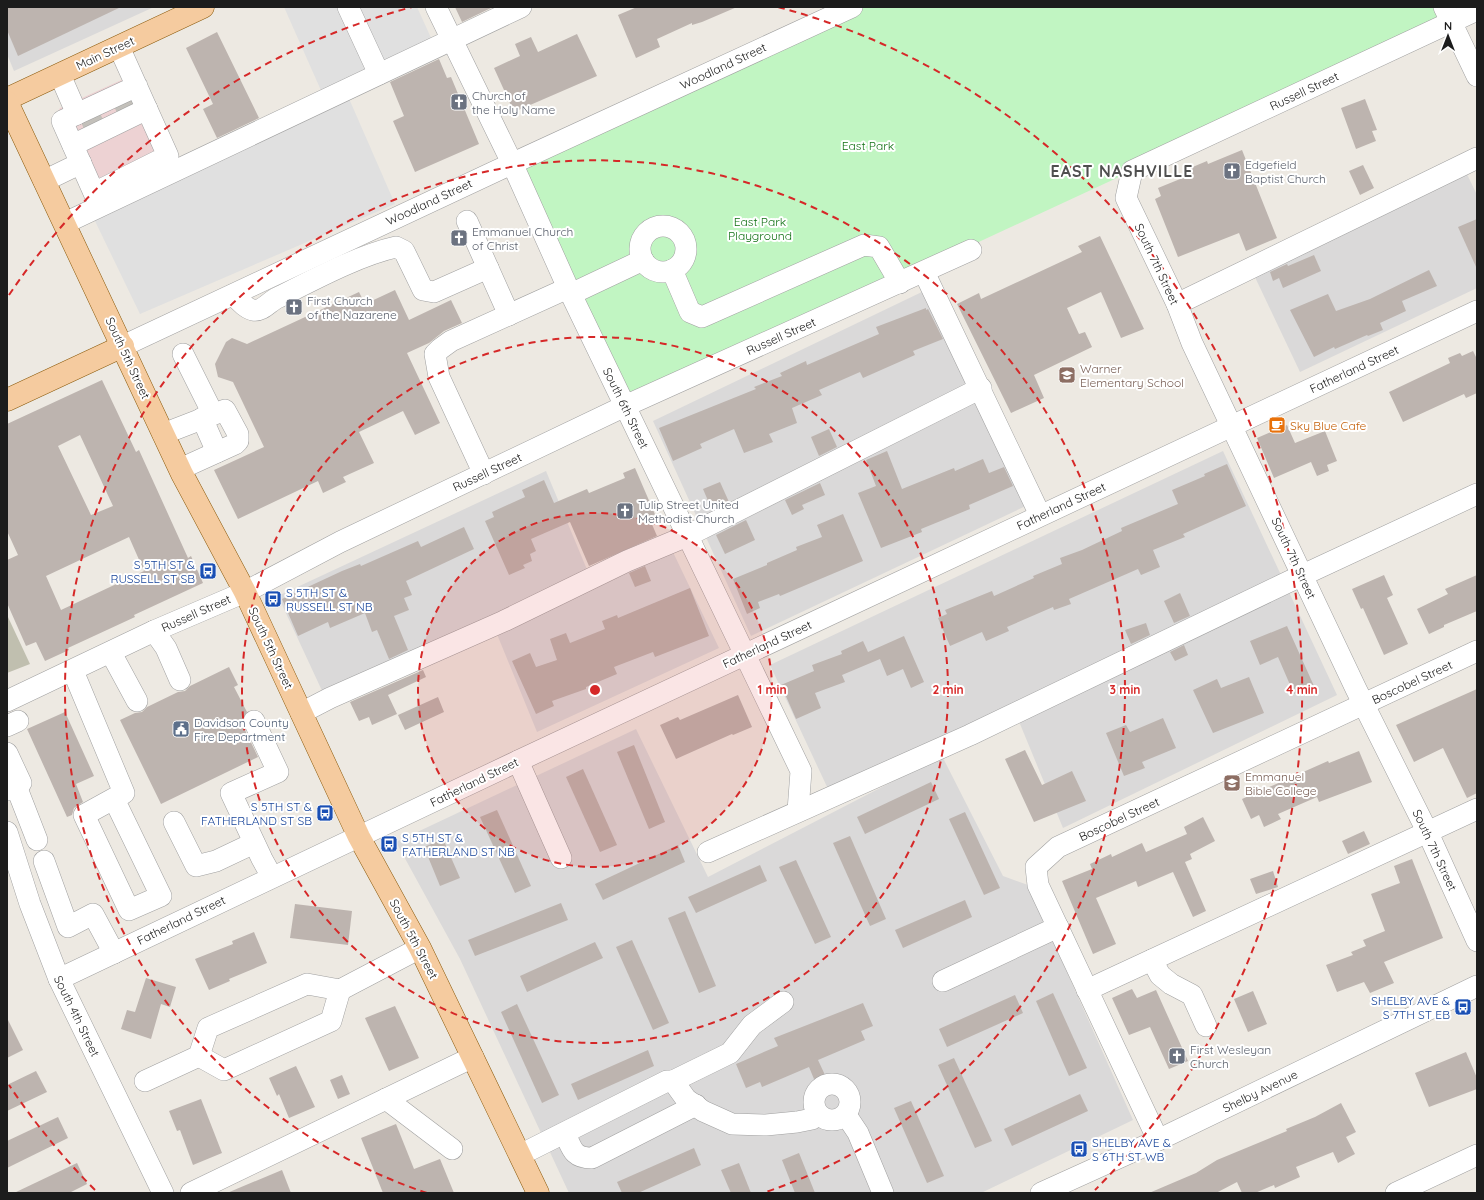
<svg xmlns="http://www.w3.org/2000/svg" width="1484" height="1200" viewBox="0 0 1484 1200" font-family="Quicksand,sans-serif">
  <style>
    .residential { fill: #dad9d9 }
    .commercial { fill: #edd2d3 }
    .construction { fill: #c0bfaf }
    .park { fill: #c1f5c2 }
    .parking { fill: #e0e0e0 }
    .building { fill: #bdb4af; fill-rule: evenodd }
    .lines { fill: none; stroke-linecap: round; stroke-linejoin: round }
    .minor-tunnel { stroke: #c3c0ba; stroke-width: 21; stroke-dasharray: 21 10; stroke-linecap: butt }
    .minor-casing { stroke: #a0a0a0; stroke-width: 22 }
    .major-casing { stroke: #8a590a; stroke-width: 23 }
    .minor { stroke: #fff; stroke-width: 21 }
    .major { stroke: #f5cb9f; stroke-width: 22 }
    .ring { fill: none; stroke: #d62828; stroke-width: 2; stroke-dasharray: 7 5 }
    .labels { text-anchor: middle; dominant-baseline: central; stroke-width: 4; stroke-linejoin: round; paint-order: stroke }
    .street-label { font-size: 12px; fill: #1c1c1c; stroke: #fff }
    .worship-label { font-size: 12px; fill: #5b616d; stroke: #fff; text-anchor: start }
    .park-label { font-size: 12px; fill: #127115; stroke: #fff }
    .education-label { font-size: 12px; fill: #785e54; stroke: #fff; text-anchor: start }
    .food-label { font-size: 12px; fill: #c56008; stroke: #fff; text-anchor: start }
    .transit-label { font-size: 12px; fill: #164399; stroke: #fff; text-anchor: end }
    .service-label { font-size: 12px; fill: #4e5e75; stroke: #fff; text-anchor: start }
    .district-label { font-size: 16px; font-weight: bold; letter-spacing: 1px; fill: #4f4f4f; stroke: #fff }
    .centre { fill: #d62828; stroke: #fff; stroke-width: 2 }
    .ring-label { font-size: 12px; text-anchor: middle; font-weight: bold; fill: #d62828; stroke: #fff; stroke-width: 4; stroke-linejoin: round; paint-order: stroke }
  </style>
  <rect width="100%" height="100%" fill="#ede9e2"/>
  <!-- residential -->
  <g class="residential">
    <polygon points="7,7 154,7 14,71 7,54"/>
    <polygon points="1465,170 1477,195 1477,288 1300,372 1253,273"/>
    <polygon points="926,290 1032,503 751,636 653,421"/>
    <polygon points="1223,451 1337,695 1063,828 1013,707 829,791 770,665"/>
    <polygon points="546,471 593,584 671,548 719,648 537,732 492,622 324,695 278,596"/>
    <polygon points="636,729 708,877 942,756 1003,876 1028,885 1133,1120 981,1193 569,1193 460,959 396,842"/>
  </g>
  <!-- commercial -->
  <polygon class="commercial" points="139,72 178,162 90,204 52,123 60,108"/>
  <!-- construction -->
  <polygon class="construction" points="7,615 30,664 7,673"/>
  <!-- park -->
  <polygon class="park" points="844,7 1444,7 1451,23 625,406 512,163"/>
  <!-- parking -->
  <polygon class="parking" points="284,7 417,7 437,51 347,94 395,204 140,314 94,219 327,104"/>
  <!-- building -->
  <g class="building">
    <polygon points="7,7 121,7 18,56 7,30"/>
    <polygon points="455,7 493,7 462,22"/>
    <polygon points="637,7 737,7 702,22 692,25 692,23 657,39 660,47 636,58 618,15"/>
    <polygon points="217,32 259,118 217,138 203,109 213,104 186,48"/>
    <polygon points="577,34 597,76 514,112 494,68 520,56 515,44 531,37 538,52"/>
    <polygon points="439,59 447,78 451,77 479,144 415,172 393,121 404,116 390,82"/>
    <polygon points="1365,99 1377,130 1372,131 1376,141 1356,149 1341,108"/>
    <polygon points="1242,150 1277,238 1246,251 1239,233 1178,257 1155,199 1161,196 1158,188 1185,177 1183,171 1207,161 1208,164"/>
    <polygon points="1363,165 1374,188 1360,195 1349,171"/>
    <polygon points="1477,219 1477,269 1458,227"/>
    <polygon points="1100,236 1144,329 1121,338 1101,292 1067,308 1079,334 1085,332 1092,347 1034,375 1044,398 1011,413 957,304 979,293 981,299 1082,252 1078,246"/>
    <polygon points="1314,255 1321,271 1283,288 1279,278 1273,281 1270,272 1287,264 1288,266"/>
    <polygon points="1429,270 1437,286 1402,301 1406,311 1380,323 1383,330 1368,336 1367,335 1335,349 1334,347 1314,357 1290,310 1328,294 1336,311 1370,299"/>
    <polygon points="395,290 409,320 451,300 462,323 444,331 429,343 407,353 440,423 415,435 403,411 359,432 374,463 343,477 346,482 323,493 318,481 238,519 214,470 264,447 233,382 218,377 215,364 226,342 232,338 247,344 359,292 365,304"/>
    <polygon points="926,308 926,310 928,309 943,339 913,351 915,355 863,378 860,372 819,390 822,395 792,408 797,423 769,434 773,442 744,453 734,429 700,444 702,448 673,461 659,428 756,389 754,387 782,376 780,373 806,361 807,365 879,334 876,327"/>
    <polygon points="1473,351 1477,359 1477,393 1466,398 1464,394 1403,422 1389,392 1450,363 1448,358 1460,353 1462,356"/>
    <path d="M102,380L136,452L139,450L188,558L191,556L203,583L134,615L135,617L68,648L69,650L45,661L36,642L26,646L7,603V560L18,555L7,531V424ZM80,435L113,506L91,515L58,446ZM129,537L144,571L61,610L46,576Z"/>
    <polygon points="1287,425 1295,443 1325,431 1337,461 1327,465 1329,471 1317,476 1311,462 1274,478 1257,438"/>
    <polygon points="829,429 837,447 819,456 811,437"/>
    <polygon points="887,451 902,489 954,468 955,471 983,459 989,473 1004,467 1013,486 969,505 970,509 921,529 922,532 881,548 858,493 876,486 866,460"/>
    <polygon points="1227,464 1246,506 1183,534 1185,537 1153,550 1160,567 1141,575 1138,569 1069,599 1071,604 1054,610 1053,607 1007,627 1009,631 986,641 982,632 950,646 938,618 947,614 945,610 992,591 994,596 1034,578 1033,576 1062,564 1060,558 1082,550 1122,531 1121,528 1178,504 1172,490 1205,476 1204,474"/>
    <polygon points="635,468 657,519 651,522 657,536 589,566 570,522 531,539 536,551 530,554 532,561 523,565 525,568 509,575 485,521 494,517 492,512 525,497 522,490 544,480 554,503 587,489 589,493 625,478 623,473"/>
    <polygon points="720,482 729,502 712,510 703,489"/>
    <polygon points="820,483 825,495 802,505 804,509 792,515 785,500"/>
    <polygon points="843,514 863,561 780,596 779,594 758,602 760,608 747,614 733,579 767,565 767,563 797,550 796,547 822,537 817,525"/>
    <polygon points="746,520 755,540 725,554 716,535"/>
    <polygon points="464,527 474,549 406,581 412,595 404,598 409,610 394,616 408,650 389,659 377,630 372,632 365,613 330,628 328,622 298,636 282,599 342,571 360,564 361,566 418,541 421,547"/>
    <polygon points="645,566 651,581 635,587 629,573"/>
    <polygon points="1384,575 1393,595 1387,598 1408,644 1384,655 1363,608 1361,609 1352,589"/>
    <polygon points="1477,575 1477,611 1444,625 1444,627 1429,634 1417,609 1448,594 1445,589"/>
    <polygon points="690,588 709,636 655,657 653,652 614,667 617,674 586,687 586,689 552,701 554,706 536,714 512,661 530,653 536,667 557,660 550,639 566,633 570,643 605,629 602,621 617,615 618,618"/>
    <polygon points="1180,593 1190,616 1174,623 1164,601"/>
    <polygon points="1146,623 1150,635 1131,644 1125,630"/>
    <polygon points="1287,626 1314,686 1294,694 1278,657 1260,665 1250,641"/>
    <polygon points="904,636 924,682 911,688 903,669 887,676 880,659 842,675 845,682 815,693 821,708 796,719 781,685 814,671 812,665 842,654 841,651 863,641 868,652"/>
    <polygon points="1184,645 1188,655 1175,661 1170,652"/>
    <polygon points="229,667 238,685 234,687 247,712 242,720 243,726 258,757 161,804 120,720 135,713 142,712 147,707 178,692 185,691 190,686"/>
    <polygon points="423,670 426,677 388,695 397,714 372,725 369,717 359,721 350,702"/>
    <polygon points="1249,677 1264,713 1213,733 1193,690 1217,679 1221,688"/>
    <polygon points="1477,689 1477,793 1467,798 1443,748 1414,762 1396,725"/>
    <polygon points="738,695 752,727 733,735 732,734 676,759 660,725 678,717 680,720"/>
    <polygon points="438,697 444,712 405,730 398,715"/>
    <polygon points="65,712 94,776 76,784 83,802 74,808 72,815 67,817 27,729"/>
    <polygon points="1163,718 1176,748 1142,762 1145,768 1124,776 1106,733 1126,725 1130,732"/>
    <polygon points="634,745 665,822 649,829 617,752"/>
    <polygon points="1025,750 1042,785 1072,771 1086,801 1034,822 1005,759"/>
    <polygon points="1359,751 1372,782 1319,802 1317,797 1278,814 1281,819 1264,827 1259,815 1251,819 1242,799 1328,761 1329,763"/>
    <polygon points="583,769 617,845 600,852 566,777"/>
    <polygon points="931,782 939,799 865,834 857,817"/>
    <polygon points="497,810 531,886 515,893 480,817"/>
    <polygon points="965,812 1000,888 984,895 949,819"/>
    <polygon points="1203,817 1215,841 1190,854 1192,859 1185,862 1206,911 1193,917 1173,872 1138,887 1136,881 1096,898 1116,944 1093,954 1062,881 1092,869 1090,864 1111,854 1112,857 1142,843 1146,852 1187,834 1184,827"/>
    <polygon points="1364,831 1370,844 1348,854 1342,841"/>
    <polygon points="850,836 886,919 870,926 833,843"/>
    <polygon points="443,839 460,878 440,886 424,847"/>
    <polygon points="678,845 685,862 603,900 595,884"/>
    <polygon points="1412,859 1443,938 1384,962 1394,983 1370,993 1364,982 1337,992 1326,965 1353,955 1351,952 1366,946 1363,940 1385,931 1371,894 1400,883 1394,866"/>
    <polygon points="796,860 831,937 815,944 779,867"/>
    <polygon points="760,865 767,881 696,913 688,897"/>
    <polygon points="1273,871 1278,887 1256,894 1250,879"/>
    <polygon points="965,900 972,917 903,948 895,930"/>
    <polygon points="561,903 568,920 475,956 468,940"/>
    <polygon points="295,904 352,911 348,945 290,938"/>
    <polygon points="685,911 716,986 699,993 668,918"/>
    <polygon points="254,932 267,963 229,979 230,981 209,990 195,959 233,944 232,941"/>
    <polygon points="632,940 669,1023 653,1030 616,947"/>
    <polygon points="595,942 603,958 527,992 520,976"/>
    <polygon points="146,978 176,987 170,1007 161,1004 151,1039 121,1029 127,1010 135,1012"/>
    <polygon points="1132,989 1137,998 1156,990 1188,1061 1169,1069 1150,1027 1129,1035 1112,998"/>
    <polygon points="1253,991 1267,1024 1248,1032 1234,999"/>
    <polygon points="1053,993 1087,1068 1069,1076 1036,1001"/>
    <polygon points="1015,995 1023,1013 947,1047 939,1029"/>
    <polygon points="863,1003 873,1026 861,1031 865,1040 818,1060 825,1075 814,1079 809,1067 762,1087 760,1082 746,1088 736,1064 778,1046 774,1038"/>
    <polygon points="517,1004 559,1095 542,1103 501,1012"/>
    <polygon points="395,1006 419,1058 389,1071 365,1018"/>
    <polygon points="7,1018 23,1050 7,1058"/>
    <polygon points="648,1050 654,1066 578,1100 571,1084"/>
    <polygon points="1466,1052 1477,1078 1477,1089 1429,1107 1415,1073"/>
    <polygon points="954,1058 992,1141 975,1148 938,1065"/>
    <polygon points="296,1066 315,1107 289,1118 279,1094 277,1096 269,1078"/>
    <polygon points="36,1071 47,1092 7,1111 7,1085"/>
    <polygon points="342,1075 350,1094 338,1099 330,1080"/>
    <polygon points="1080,1094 1088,1111 1012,1146 1004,1129"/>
    <polygon points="201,1099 222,1153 193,1165 180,1130 177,1131 169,1111"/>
    <polygon points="911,1101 944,1176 927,1183 894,1108"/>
    <polygon points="1341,1103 1356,1132 1346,1137 1355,1154 1338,1163 1333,1152 1296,1167 1300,1177 1275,1188 1274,1185 1255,1193 1242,1193 1237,1182 1216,1193 1149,1193 1196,1173 1217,1160 1287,1131 1286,1129 1315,1117"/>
    <polygon points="58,1117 68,1138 7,1168 7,1141"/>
    <polygon points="396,1124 414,1169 440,1159 454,1193 383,1193 361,1138"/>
    <polygon points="694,1148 701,1165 638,1193 622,1193 617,1182"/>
    <polygon points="799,1153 815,1193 795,1193 782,1160"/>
    <polygon points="77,1163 87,1184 69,1193 14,1193"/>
    <polygon points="739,1163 751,1193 731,1193 721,1170"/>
    <polygon points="282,1170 291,1193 227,1193"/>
  </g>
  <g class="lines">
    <!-- minor-tunnel -->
    <g class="minor-tunnel">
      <polyline points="122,99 128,111"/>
      <polyline points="89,115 95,127"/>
    </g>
    <!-- minor casing -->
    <g class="minor-casing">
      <g id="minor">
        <polyline points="348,7 379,74"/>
        <polyline points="436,7 512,163 568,288 625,406 801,771 798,811"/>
        <polyline points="1444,7 1477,76"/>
        <polyline points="1477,10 1132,171 1126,198 1177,304 1192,343 1356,689 1428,833 1477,941"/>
        <polyline points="119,47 168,156 94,193 62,121 137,86"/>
        <polyline points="60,75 77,114"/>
        <polyline points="73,145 147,109"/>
        <polyline points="44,181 81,163"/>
        <polyline points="467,221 509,315"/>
        <polyline points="65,223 521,7"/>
        <circle cx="663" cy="249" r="23"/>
        <polyline points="672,270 690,312 702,317 864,245 879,247 900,283"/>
        <polyline points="924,272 1040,515"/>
        <polyline points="571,294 643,260"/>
        <path d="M233,295C238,299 246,309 253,310C262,312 269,302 277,298C311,281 359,255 396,247L404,251L423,290L434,292L488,268"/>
        <polyline points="1177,304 1477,158"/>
        <polyline points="123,346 496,171 852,7"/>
        <polyline points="183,354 213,414"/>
        <polyline points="202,418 217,452"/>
        <polyline points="163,434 225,410 238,434 238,441 235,444 180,469"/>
        <polyline points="484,474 439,377 435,354 440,349 451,341 568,288"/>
        <polyline points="154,631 166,648 180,680"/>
        <polyline points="111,653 137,701"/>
        <polyline points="73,671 124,793 84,815 129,910 161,896 114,799"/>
        <polyline points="7,701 154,631 245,592 340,542 625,406 971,250"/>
        <polyline points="301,713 330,698 504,621 627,561 687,536 981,388"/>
        <polyline points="254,721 278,772 231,793 262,859 272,877"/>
        <polyline points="7,726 18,721"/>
        <polyline points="7,753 21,783 8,790"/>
        <polyline points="518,761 561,858"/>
        <polyline points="16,786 37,840"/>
        <polyline points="174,822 196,866 216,861 254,843"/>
        <polyline points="7,832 30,904 59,979 163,1193"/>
        <polyline points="708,852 970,735 1288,582 1477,494"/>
        <polyline points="44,861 68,927 93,914 114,953"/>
        <polyline points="1152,960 1160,975 1171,984 1192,995 1206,1026"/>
        <polyline points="59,979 518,761 1477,311"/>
        <polyline points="943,981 1058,927"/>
        <polyline points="1087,990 1477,809"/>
        <polyline points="199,1056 224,1070 331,1021 340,990"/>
        <polyline points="145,1081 199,1056 208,1028 307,984 340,990 420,948"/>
        <polyline points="673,1081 730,1053 752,1025 783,1002"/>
        <circle cx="832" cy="1102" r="18"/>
        <polyline points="386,1099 452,1149"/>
        <polyline points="846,1115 858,1133 883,1193"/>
        <path d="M565,1133C572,1149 573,1158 592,1158L696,1105"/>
        <polyline points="1158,1140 1038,885 1036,867 1058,847 1477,651"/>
        <polyline points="520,1155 667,1081 673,1081 686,1099 703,1111 732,1124 766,1125 797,1122 812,1119 818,1114"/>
        <polyline points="191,1193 473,1057"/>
        <polyline points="1041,1193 1158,1140 1477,986"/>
        <polyline points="1396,1193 1477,1155"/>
      </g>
    </g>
    <!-- major casing -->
    <g class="major-casing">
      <g id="major">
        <polyline points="7,99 203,7"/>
        <polyline points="7,102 182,474 245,592 359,837 420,948 538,1193"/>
        <polyline points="7,400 123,346"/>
      </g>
    </g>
    <!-- minor -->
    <use href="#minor" class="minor"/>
    <!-- major -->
    <use href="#major" class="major"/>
  </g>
  <!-- distance rings -->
  <circle cx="595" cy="690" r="177" fill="#d62828" fill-opacity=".12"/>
  <g class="ring">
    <circle cx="595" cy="690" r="177"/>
    <circle cx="595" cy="690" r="353"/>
    <path d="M427 1193A530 530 0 1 1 763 1193"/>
    <path d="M95 1190A707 707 0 0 1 9 1085M9 295A707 707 0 0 1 412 7M778 7A707 707 0 0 1 1095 1190"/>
  </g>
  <!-- icons -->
  <defs>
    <g id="church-square" transform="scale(0.9)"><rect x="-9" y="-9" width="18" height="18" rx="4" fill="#6b7280" stroke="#fff"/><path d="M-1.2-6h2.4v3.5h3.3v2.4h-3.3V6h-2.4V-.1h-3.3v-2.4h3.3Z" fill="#fff"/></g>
    <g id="school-square" transform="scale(0.9)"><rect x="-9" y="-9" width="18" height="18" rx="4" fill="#8d6e63" stroke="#fff"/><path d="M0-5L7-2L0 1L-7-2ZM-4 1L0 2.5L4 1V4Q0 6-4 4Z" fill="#fff"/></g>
    <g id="cafe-square" transform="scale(0.9)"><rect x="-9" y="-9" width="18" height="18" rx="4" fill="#e8710a" stroke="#fff"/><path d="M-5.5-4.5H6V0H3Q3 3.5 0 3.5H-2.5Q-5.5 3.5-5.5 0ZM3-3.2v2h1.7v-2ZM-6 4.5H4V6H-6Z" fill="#fff"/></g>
    <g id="bus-square" transform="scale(0.9)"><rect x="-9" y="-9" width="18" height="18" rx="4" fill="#1a4fb4" stroke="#fff"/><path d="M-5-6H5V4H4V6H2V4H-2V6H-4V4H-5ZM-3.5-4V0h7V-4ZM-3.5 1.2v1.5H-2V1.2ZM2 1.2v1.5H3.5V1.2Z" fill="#fff"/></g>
    <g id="civic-square" transform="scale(0.9)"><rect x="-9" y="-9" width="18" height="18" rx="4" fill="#5c6f8a" stroke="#fff"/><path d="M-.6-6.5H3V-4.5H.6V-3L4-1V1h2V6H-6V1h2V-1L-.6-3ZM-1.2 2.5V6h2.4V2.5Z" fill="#fff"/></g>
  </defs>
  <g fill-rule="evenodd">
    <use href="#church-square" x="459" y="102"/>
    <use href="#church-square" x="1232" y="171"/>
    <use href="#church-square" x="459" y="238"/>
    <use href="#church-square" x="294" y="307"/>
    <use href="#school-square" x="1067" y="375"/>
    <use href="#cafe-square" x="1277" y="425"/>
    <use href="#church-square" x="625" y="511"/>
    <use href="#bus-square" x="208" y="571"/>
    <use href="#bus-square" x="273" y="599"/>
    <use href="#civic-square" x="181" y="729"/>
    <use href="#school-square" x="1232" y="783"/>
    <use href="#bus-square" x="325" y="813"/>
    <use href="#bus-square" x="389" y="844"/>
    <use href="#bus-square" x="1463" y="1007"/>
    <use href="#church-square" x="1177" y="1056"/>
    <use href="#bus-square" x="1079" y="1149"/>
  </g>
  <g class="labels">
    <!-- street labels -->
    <g class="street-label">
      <text transform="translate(105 53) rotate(-25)">Main Street</text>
      <text transform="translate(723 66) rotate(-25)">Woodland Street</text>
      <text transform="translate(1304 91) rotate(-25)">Russell Street</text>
      <text transform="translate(429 202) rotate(-25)">Woodland Street</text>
      <text transform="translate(1157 264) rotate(65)">South 7th Street</text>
      <text transform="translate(781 336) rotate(-24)">Russell Street</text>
      <text transform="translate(128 358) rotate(65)">South 5th Street</text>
      <text transform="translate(1354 369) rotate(-25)">Fatherland Street</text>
      <text transform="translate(626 408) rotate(64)">South 6th Street</text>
      <text transform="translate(487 472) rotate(-25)">Russell Street</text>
      <text transform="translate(1061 506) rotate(-25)">Fatherland Street</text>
      <text transform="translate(1294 558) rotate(65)">South 7th Street</text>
      <text transform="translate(196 613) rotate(-24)">Russell Street</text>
      <text transform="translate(767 644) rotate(-25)">Fatherland Street</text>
      <text transform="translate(271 648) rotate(65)">South 5th Street</text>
      <text transform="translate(1412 682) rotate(-25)">Boscobel Street</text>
      <text transform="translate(474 782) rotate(-26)">Fatherland Street</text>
      <text transform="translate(1119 819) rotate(-25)">Boscobel Street</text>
      <text transform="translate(1435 850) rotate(65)">South 7th Street</text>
      <text transform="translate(181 920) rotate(-26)">Fatherland Street</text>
      <text transform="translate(414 939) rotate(62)">South 5th Street</text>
      <text transform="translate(77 1016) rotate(64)">South 4th Street</text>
      <text transform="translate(1260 1091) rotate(-26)">Shelby Avenue</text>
    </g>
    <!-- worship labels -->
    <g class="worship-label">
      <text x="472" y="95">Church of<tspan x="472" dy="14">the Holy Name</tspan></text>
      <text x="1245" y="164">Edgefield<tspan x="1245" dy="14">Baptist Church</tspan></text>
      <text x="472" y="231">Emmanuel Church<tspan x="472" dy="14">of Christ</tspan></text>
      <text x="307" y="300">First Church<tspan x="307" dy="14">of the Nazarene</tspan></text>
      <text x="638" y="504">Tulip Street United<tspan x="638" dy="14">Methodist Church</tspan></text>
      <text x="1190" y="1049">First Wesleyan<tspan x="1190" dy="14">Church</tspan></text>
    </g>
    <!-- park labels -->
    <g class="park-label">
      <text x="868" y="145">East Park</text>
      <text x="760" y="221">East Park<tspan x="760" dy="14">Playground</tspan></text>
    </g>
    <!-- education labels -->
    <g class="education-label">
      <text x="1080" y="368">Warner<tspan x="1080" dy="14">Elementary School</tspan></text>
      <text x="1245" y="776">Emmanuel<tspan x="1245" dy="14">Bible College</tspan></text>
    </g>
    <!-- food labels -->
    <g class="food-label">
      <text x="1290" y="425">Sky Blue Cafe</text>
    </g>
    <!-- transit labels -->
    <g class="transit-label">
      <text x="195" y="564">S 5TH ST &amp;<tspan x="195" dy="14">RUSSELL ST SB</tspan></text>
      <text x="286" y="592" text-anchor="start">S 5TH ST &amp;<tspan x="286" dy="14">RUSSELL ST NB</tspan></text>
      <text x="312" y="806">S 5TH ST &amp;<tspan x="312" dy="14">FATHERLAND ST SB</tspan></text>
      <text x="402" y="837" text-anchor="start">S 5TH ST &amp;<tspan x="402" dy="14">FATHERLAND ST NB</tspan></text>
      <text x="1450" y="1000">SHELBY AVE &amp;<tspan x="1450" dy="14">S 7TH ST EB</tspan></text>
      <text x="1092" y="1142" text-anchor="start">SHELBY AVE &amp;<tspan x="1092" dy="14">S 6TH ST WB</tspan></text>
    </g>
    <!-- service labels -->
    <g class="service-label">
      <text x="194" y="722">Davidson County<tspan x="194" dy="14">Fire Department</tspan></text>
    </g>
    <!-- district labels -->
    <g class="district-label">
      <text x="1122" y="171">EAST NASHVILLE</text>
    </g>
  </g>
  <circle cx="595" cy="690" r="6" class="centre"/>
  <g class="ring-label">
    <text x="772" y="694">1 min</text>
    <text x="948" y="694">2 min</text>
    <text x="1125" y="694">3 min</text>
    <text x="1302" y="694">4 min</text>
  </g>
  <!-- border -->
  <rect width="1484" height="1200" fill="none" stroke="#1c1c1c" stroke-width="16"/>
  <!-- north arrow -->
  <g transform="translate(1448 36)" stroke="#ffffff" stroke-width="3" paint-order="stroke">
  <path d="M0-3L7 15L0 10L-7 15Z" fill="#1c1c1c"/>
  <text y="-6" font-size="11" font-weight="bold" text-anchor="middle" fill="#1c1c1c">N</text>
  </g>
</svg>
